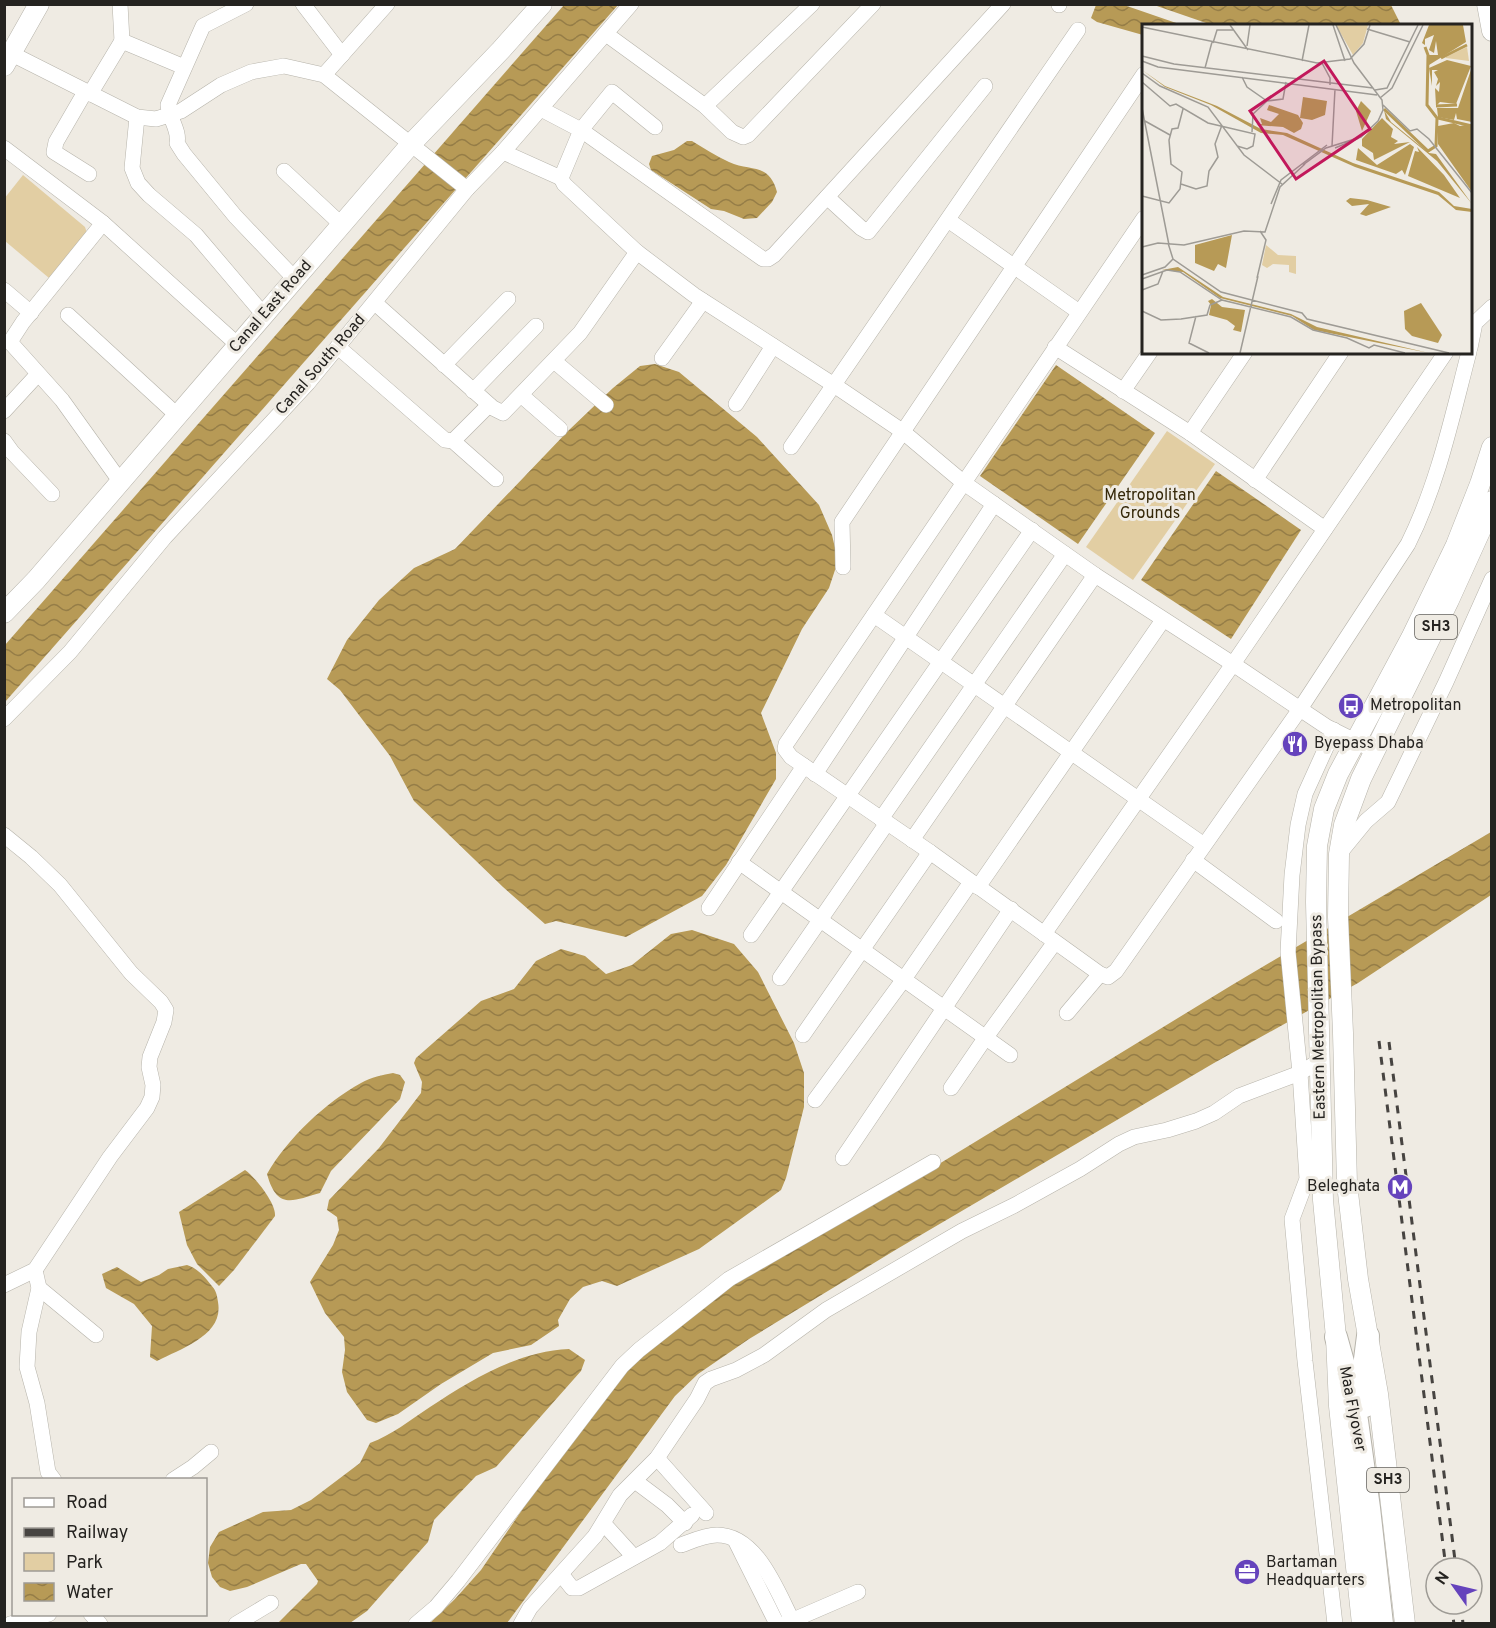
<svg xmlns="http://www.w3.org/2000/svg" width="1496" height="1628" viewBox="0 0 1496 1628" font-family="Overpass,sans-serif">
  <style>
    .park { fill: #e2cea3 }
    .water { fill: url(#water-waves) }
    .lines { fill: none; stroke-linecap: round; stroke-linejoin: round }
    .minor-casing { stroke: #b6b3aa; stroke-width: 16 }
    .major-casing { stroke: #b6b3aa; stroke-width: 21 }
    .highway-casing { stroke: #b6b3aa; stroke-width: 24 }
    .minor { stroke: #fff; stroke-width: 15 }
    .major { stroke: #fff; stroke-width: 20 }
    .highway { stroke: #fff; stroke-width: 22 }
    .rail { stroke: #474441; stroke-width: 3; stroke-dasharray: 8 8; stroke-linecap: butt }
    .labels { text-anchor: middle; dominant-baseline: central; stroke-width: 6; stroke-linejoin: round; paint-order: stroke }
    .shield { fill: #efebe3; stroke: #625f5a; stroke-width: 1.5 }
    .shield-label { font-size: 15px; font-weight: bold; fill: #252320 }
    .street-label { font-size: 16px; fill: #252320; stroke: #efebe3 }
    .park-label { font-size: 16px; fill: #352809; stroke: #efebe3 }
    .poi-label { font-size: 16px; fill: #252320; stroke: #efebe3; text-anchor: start }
    .inset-river { fill: none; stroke: #b79a56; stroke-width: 3 }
    .inset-road { fill: none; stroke: #9e9b95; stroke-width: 1.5 }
    .view { fill: #c2185b; fill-opacity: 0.15; stroke: #c2185b; stroke-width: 3 }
    .inset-edge { fill: none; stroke: #252320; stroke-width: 3 }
  </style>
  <defs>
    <pattern id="water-waves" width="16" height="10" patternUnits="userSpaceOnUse" patternTransform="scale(1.5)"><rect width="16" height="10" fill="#b79a56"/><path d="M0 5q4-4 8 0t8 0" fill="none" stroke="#957d47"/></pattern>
  </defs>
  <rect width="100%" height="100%" fill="#efebe3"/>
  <!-- park -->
  <g class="park">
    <polygon points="23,175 85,227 88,236 55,283 5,241 4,199"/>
    <polygon points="1167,431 1215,464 1133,580 1086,547"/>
  </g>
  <!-- water -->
  <g class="water">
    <polygon points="564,5 618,5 5,702 5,645"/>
    <polygon points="1096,5 1124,5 1182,25 1144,26 1143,35 1097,22 1091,18"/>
    <polygon points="1154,5 1391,5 1401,25 1212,25"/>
    <path d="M687,141H692C704,148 716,156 729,162C750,172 769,162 777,192L772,202L757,218L744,219L724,211L711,209L651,170L649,164L652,156L674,150Z"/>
    <polygon points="655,364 679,372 757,437 819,505 832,535 838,561 829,588 802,629 761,713 776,753 776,779 726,865 702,896 626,937 556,921 545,924 503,887 414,801 390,756 340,690 327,679 347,640 379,600 414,568 455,549 568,431 613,388 640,366"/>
    <polygon points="1056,365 1155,433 1078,544 980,476"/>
    <polygon points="1216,471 1301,530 1231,639 1141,580"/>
    <polygon points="1491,832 1491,895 1358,983 1214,1063 897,1249 749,1339 698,1374 675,1396 507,1623 429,1624 455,1599 481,1570 537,1488 632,1362 722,1289 916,1178 1232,985"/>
    <polygon points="692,930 734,944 758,972 794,1043 804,1073 804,1107 786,1178 781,1190 699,1249 617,1286 602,1281 583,1287 570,1299 558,1320 559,1326 531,1345 493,1353 441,1384 398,1414 376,1423 367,1420 347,1392 342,1372 345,1350 344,1337 325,1313 310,1282 333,1245 339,1230 337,1217 327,1210 329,1200 379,1148 421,1093 422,1082 414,1063 416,1058 481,1001 514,989 536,961 561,949 585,956 606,974 632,965 671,934"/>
    <path d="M393,1073L400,1075L405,1082L400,1099L331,1171L320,1193C292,1201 277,1210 267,1174C287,1139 326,1102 361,1083C371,1077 383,1075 393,1073Z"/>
    <path d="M245,1170C255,1177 276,1203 275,1216L234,1270L219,1286L197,1264L187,1245L179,1212Z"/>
    <path d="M187,1265C197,1268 205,1277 211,1285C216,1290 217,1295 218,1302C224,1335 182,1348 157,1361L150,1357L152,1326L134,1304L106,1288L102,1274L117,1267L141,1282L159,1275L168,1269Z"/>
    <path d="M569,1349L585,1360L581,1371L496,1467L476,1476L434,1520L428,1542L367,1611L350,1623H278L317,1584L318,1581L306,1564H301L247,1587L230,1591L220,1587L212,1577L208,1563L210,1547L219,1532L263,1512L291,1510L311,1500L360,1463L370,1443C392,1435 410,1420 430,1407C471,1380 518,1351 569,1349Z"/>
  </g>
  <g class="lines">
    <!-- minor casing -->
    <g class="minor-casing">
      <g id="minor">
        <polyline points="120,4 122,41"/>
        <path d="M246,4L203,26L168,105C169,118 180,131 177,143L184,154L235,216L295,279"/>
        <polyline points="303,4 342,55"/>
        <polyline points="1059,4 1059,5"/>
        <polyline points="606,34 705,106 732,132 743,137 748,135 873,4"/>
        <polyline points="12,54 137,117 156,119 169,115 181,111 221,85 251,72 284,66 324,75 467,189"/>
        <polyline points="324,75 387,4"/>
        <polyline points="85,92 56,142 54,152 89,174"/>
        <polyline points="90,94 122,41 184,67"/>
        <polyline points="705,106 812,4"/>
        <polyline points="541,109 581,130 561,178 564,184 637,252 694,295 834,385 902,431 964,483 1095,575 1233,664 1300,709 1327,727 1375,751"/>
        <polyline points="137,117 132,168 138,183 149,195 196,235 264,315"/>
        <polyline points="655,127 612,92 581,130 763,259 768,259 774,255 1003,4"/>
        <polyline points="4,148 103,223 238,345"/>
        <polyline points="503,152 561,178"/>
        <polyline points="284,171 342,225"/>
        <polyline points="827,197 861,228 868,232 985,86"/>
        <path d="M1144,218L786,744L785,749L791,757L930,852L1100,974L1108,977L1116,971L1300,709L1408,544C1438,484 1452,417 1469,352"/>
        <polyline points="948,220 1079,312"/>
        <polyline points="103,223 23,322 10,342 62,400 120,481"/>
        <polyline points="4,290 31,313"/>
        <polyline points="375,303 493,408 503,413 580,333 637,252"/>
        <polyline points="68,315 178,416"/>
        <polyline points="338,347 445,440 453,441 496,479"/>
        <polyline points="1055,347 1190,433 1325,529"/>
        <polyline points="1470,348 1475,323 1492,307"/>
        <polyline points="662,358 703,301"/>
        <polyline points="554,361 606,405"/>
        <polyline points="444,365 508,299"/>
        <polyline points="473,391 536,326"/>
        <polyline points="1123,391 1150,352"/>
        <polyline points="521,395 560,429"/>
        <polyline points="736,404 773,346"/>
        <polyline points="4,411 38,374"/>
        <polyline points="1190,433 1245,352"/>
        <polyline points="4,441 12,452 52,494"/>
        <polyline points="453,441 489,405"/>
        <polyline points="791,447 1078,30"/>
        <polyline points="1255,480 1341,352"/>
        <polyline points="843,567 842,522 1144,74"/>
        <polyline points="874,615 1204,845"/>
        <polyline points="4,719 70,652 165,537 308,383 467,189 503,152 631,4"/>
        <polyline points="1334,730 1305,794 1298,825 1292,875 1288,952 1300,1073 1307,1179 1292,1219 1305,1361 1335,1624"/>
        <polyline points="815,774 994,504"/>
        <polyline points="881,819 1065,554"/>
        <polyline points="4,835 31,857 60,885 131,973 161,1002 166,1010 164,1022 150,1057 149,1067 153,1085 152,1097 147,1108 110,1157 35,1270 4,1285"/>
        <polyline points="912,840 1095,575"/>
        <polyline points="1339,854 1366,821 1388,802 1446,682 1492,579"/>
        <polyline points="1193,860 1276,921"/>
        <polyline points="739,862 1010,1055"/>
        <polyline points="978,887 1163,620"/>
        <polyline points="709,908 804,766"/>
        <polyline points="1044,934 1233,664 1446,352"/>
        <polyline points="751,935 1032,530"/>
        <polyline points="780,978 887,823"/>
        <polyline points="1067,1013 1100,974"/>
        <polyline points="803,1035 930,852"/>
        <polyline points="951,1088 986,1037 1055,942"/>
        <polyline points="815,1100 904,979 971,882"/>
        <polyline points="843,1158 1011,909"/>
        <polyline points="35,1270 39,1288 29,1332 27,1367 37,1403 48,1472 54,1480"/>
        <polyline points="39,1288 96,1335"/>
        <polyline points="657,1458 706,1513"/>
        <polyline points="173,1480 193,1467 211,1452"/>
        <polyline points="635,1481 667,1505 685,1523"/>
        <polyline points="604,1524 634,1557"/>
        <polyline points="735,1540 777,1624"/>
        <path d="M681,1545C692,1541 705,1535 717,1535C757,1535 777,1591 792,1620"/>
        <polyline points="561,1574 572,1588 579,1588 660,1543 692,1515"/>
        <polyline points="91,1614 100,1624"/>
        <polyline points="10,1624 49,1614"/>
        <polyline points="236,1624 271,1603"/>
        <polyline points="416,1624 436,1607 458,1581 622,1366 639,1350 729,1279 933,1162"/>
        <polyline points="521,1624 530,1608 595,1536 620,1495 657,1458 697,1399 705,1383 711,1379 736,1370 764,1355 826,1310 962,1231 1015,1205 1080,1169 1119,1144 1134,1137 1167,1130 1196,1121 1214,1113 1239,1096 1300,1073 1319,1061"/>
        <polyline points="784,1624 858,1592"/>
      </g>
    </g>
    <!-- major casing -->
    <g class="major-casing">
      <g id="major">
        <polyline points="1487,4 1492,31"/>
        <polyline points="4,66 39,4"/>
        <polyline points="4,613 36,580 411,144 501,50 542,4"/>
        <polyline points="1362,1624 1339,1406 1336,1337 1323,1200 1316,902 1317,846 1324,809 1338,774 1411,638 1456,545 1480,484 1492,447"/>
        <polyline points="1405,1624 1378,1394 1358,1279 1347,1184 1343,1033 1338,917 1339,854 1344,825 1361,779 1449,600 1483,525 1492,501"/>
      </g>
    </g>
    <!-- highway casing -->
    <g class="highway-casing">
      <g id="highway">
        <polyline points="1336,1337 1350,1387 1357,1421 1369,1508 1382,1624"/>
        <polyline points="1365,1406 1364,1367 1368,1336"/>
      </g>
    </g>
    <!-- minor -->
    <use href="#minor" class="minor"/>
    <!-- major -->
    <use href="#major" class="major"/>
    <!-- highway -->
    <use href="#highway" class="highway"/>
    <!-- rail -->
    <g class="rail">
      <polyline points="1379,1041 1446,1568"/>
      <polyline points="1389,1042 1456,1568"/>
      <polyline points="1451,1604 1454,1624"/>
      <polyline points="1461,1604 1463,1624"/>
    </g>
  </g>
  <!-- icons -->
  <defs>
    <g id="bus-disc" transform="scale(1.35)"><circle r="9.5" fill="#6543bc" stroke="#efebe3"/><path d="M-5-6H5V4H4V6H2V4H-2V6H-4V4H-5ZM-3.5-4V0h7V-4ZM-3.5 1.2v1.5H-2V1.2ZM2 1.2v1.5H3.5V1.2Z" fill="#fff"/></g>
    <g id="restaurant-disc" transform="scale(1.35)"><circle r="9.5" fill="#6543bc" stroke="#efebe3"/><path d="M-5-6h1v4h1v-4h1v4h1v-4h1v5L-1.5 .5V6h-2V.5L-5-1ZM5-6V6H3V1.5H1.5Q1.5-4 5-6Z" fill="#fff"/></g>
    <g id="metro-disc" transform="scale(1.35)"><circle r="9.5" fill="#6543bc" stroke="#efebe3"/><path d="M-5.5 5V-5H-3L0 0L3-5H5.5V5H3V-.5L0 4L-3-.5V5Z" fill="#fff"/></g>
    <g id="office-disc" transform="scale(1.35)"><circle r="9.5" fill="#6543bc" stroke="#efebe3"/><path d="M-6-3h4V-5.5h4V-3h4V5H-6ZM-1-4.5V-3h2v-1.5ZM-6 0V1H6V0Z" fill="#fff"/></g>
  </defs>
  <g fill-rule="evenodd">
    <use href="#bus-disc" x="1351" y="706"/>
    <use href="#restaurant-disc" x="1295" y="744"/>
    <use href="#metro-disc" x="1400" y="1187"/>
    <use href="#office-disc" x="1247" y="1572"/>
  </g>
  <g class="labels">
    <!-- shield labels -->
    <g class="shield">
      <rect x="1415" y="615" width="42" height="24" rx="4.5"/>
      <rect x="1367" y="1468" width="42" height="24" rx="4.5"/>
    </g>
    <g class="shield-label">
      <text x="1436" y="627">SH3</text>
      <text x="1388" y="1480">SH3</text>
    </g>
    <!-- street labels -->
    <g class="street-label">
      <text transform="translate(271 307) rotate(-49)">Canal East Road</text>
      <text transform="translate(321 365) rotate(-49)">Canal South Road</text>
      <text transform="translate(1319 1017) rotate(-91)">Eastern Metropolitan Bypass</text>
      <text transform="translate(1352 1409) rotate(79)">Maa Flyover</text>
    </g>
    <!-- park labels -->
    <g class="park-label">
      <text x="1150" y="496">Metropolitan<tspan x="1150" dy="18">Grounds</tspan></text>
    </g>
    <!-- poi labels -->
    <g class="poi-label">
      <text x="1370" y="706">Metropolitan</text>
      <text x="1314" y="744">Byepass Dhaba</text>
      <text x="1380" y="1187" text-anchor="end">Beleghata</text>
      <text x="1266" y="1563">Bartaman<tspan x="1266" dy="18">Headquarters</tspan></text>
    </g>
  </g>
  <!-- overview -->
  <g transform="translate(1142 24)">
    <rect width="330" height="330" fill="#efebe3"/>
    <path d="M325,23L327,37L304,34V33Z" fill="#e2cea3"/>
    <path d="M194,1H226L221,19L211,31ZM124,221L136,231L154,232V250L147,248V241L131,240L125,244L120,241Z" fill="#e2cea3"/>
    <path d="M287,1H321L324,18L287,41V31H296L294,17L292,29L287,26L292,11L283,15V21L280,19ZM305,36L329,42L314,80L298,78L294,82L293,64L297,68L298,58L294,62L296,55L292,48L296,46H290V62L287,44ZM330,43V98L315,95L314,89L312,96L296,93L295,84H316ZM0,46L23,62L75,82L119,105L145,109L211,139L297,168L312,182L330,185V188L314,186L296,171L213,143L141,111L119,109L69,81L23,63ZM161,73L185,77L183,91L170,96L158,94ZM219,77L229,87L220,107L214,87ZM127,81L156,91L161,99L159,105L152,109L141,103L114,101L120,100L118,94L129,98L137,90L125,86ZM242,86L249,98L287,129L294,130L330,180L295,137L244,95ZM240,94L251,105L249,113L256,117L252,120L268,118L232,136L231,129L220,122V115ZM312,99L318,102L328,100L330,104V168L296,120V102ZM268,120L272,123L263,151L260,146L254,150L214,136L216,124L235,141ZM275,123L302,151L318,174L266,152L273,127L277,128ZM208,174L225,176L249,183L224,192L218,190L227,180L210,182L204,177ZM90,211L84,244L76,240L72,247L53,239V221ZM36,243L81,273L149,290L175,303L287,329L172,306L150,292L78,274L41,248L20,246ZM70,275L80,283L103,286L99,308L91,306L93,302L85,296L67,291L69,281L66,277ZM279,279L300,311L296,319L270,312L263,305L262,287Z" fill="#b79a56"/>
    <path class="inset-river" d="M299,34L325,21M294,82L315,81M242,85L286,127L294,122L295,94L285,81L286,31L283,23M296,94L330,102"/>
    <path class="inset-road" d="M88,1L106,26M191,1L203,37M0,3L175,39L208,35L222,20L228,1M225,5L268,18M71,19L75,6H91M105,22L108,1M0,32L32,40L231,64M0,37L16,43L235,71M160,37L167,1M180,39L188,54V61M63,44L70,18M0,49L18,62L66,83L102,131L140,160M100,53L105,63L125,77L141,75L144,58M0,58L28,82L34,80L66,99L113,110L111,122L105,125L95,122M233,66L245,64L276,1M238,74L250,64L281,1M241,81L268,107L275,105L287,115L330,169M0,84L27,221M3,97L28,111M110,108L111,90L125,77M190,122L193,65M193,124L217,114M161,141L184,124L219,113L236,97L241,86L240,76L212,39L194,1M39,160L54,165L65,162L67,147L76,133L73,120L80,101M0,172L27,179L38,165L40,148L29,140L27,116L30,105L36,104L41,85M129,180L139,156L185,121M26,219L31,235L79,268L160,289L165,295L307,329M0,223L16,219L42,221L102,207L123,208L138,163L163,140M0,251L23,243L31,235M115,254L124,216L118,207M0,255L25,246L38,248L80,276L149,293L171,306L205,314L227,324L232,321L263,329M0,266L16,260L21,247M0,287L19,296L39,295L65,291L68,281L80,276M54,292L47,319L67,329M98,329L116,252"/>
    <path class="view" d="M182,37L228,105L154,155L108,87Z"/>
    <rect width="330" height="330" class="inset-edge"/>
  </g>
  <!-- border -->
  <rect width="1496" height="1628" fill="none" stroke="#252320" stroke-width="12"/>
  <!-- legend -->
  <rect x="12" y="1478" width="195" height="138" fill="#efebe3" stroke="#9e9b95" stroke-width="1.5"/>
  <rect x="24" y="1498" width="30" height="9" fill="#ffffff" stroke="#9e9b95" stroke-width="1.5"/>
  <text x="66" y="1508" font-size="18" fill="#252320">Road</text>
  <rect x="24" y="1528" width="30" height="9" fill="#474441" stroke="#9e9b95" stroke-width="1.5"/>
  <text x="66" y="1538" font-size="18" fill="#252320">Railway</text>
  <rect x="24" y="1553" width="30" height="18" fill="#e2cea3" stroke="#9e9b95" stroke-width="1.5"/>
  <text x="66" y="1568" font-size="18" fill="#252320">Park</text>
  <rect x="24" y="1583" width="30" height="18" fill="url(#water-waves)" stroke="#9e9b95" stroke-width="1.5"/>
  <text x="66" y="1598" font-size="18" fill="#252320">Water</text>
  <!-- north arrow -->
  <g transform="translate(1454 1586) rotate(304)"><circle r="28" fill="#efebe3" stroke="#9e9b95" stroke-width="1.5"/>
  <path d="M0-4.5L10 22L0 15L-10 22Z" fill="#6543bc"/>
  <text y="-9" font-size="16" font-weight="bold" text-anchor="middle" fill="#252320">N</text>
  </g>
</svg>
